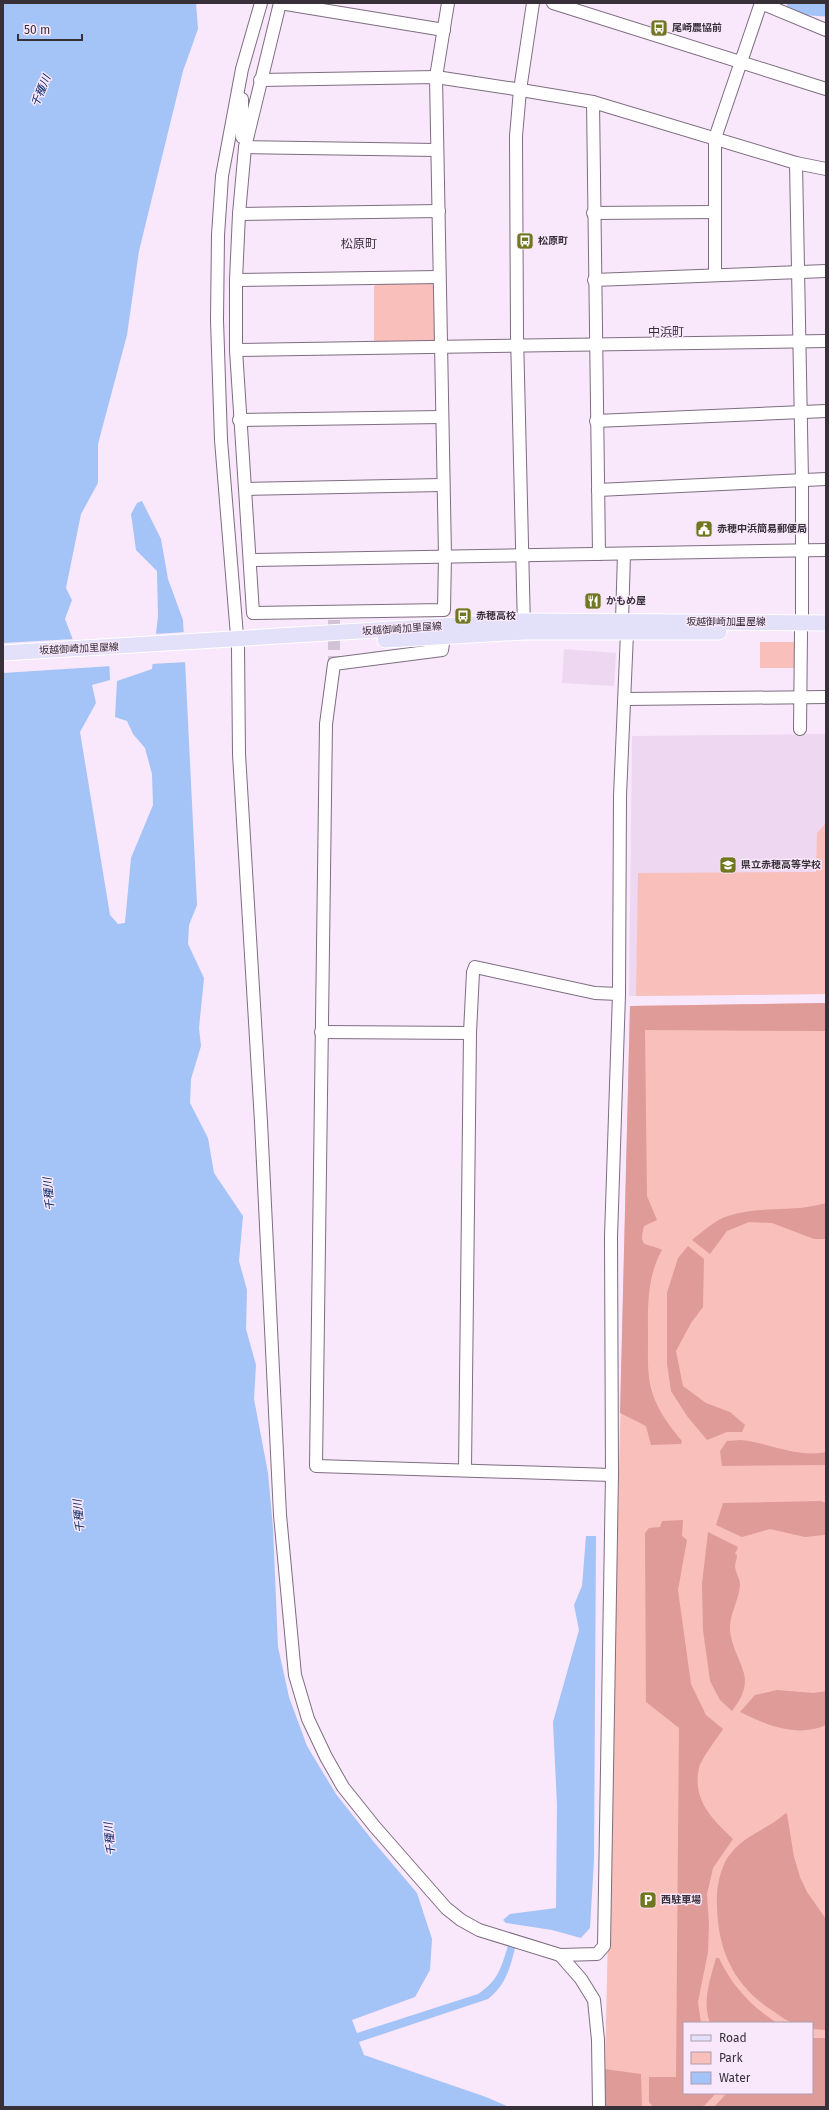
<svg xmlns="http://www.w3.org/2000/svg" width="829" height="2110" viewBox="0 0 829 2110" font-family="'Fira Sans','Noto Sans JP',sans-serif">
  <style>
    .built { fill: #eed7f1 }
    .green { fill: #f8bfbb; fill-rule: evenodd }
    .forest { fill: #df9b98 }
    .water { fill: #a4c3f7 }
    .pier { fill: #f9e7fc }
    .lines { fill: none; stroke-linecap: round; stroke-linejoin: round }
    .river { stroke: #a4c3f7; stroke-width: 15 }
    .minor-tunnel { stroke: #d2c2d5; stroke-width: 12; stroke-dasharray: 12 6; stroke-linecap: butt }
    .minor-casing { stroke: #7e6d80; stroke-width: 14 }
    .major-casing { stroke: #fff; stroke-width: 17 }
    .minor { stroke: #fff; stroke-width: 12 }
    .major { stroke: #e3e0f9; stroke-width: 15 }
    .labels { text-anchor: middle; dominant-baseline: central; stroke-width: 3; stroke-linejoin: round; paint-order: stroke }
    .poi-label { font-size: 10px; font-weight: bold; fill: #383039; stroke: #f9e7fc; text-anchor: start }
    .street-label { font-size: 10px; fill: #383039; stroke: #f9e7fc }
    .water-label { font-size: 11px; font-style: italic; fill: #092965; stroke: #f9e7fc }
    .quarter-label { font-size: 12px; fill: #383039; stroke: #f9e7fc }
  </style>
  <rect width="100%" height="100%" fill="#f9e7fc"/>
  <!-- built -->
  <g class="built">
    <polygon points="564,649 616,653 614,686 562,683"/>
    <polygon points="826,734 826,994 629,996 632,736"/>
  </g>
  <!-- green -->
  <g class="green">
    <polygon points="432,281 434,284 435,339 430,342 378,344 374,340 374,286 378,283"/>
    <polygon points="760,642 797,642 796,668 760,668"/>
    <polygon points="826,823 826,994 636,996 638,873 816,872 817,833"/>
    <path d="M826,1003V2107H604L630,1006ZM684,2023H812V2093H684Z"/>
  </g>
  <!-- forest -->
  <g class="forest">
    <path d="M826,1003V1031L645,1030L647,1196L657,1220L644,1226C638,1250 647,1242 662,1250C646,1279 648,1308 648,1340C648,1357 647,1375 652,1392C658,1411 670,1427 682,1441L681,1444L651,1445L646,1426L620,1413L630,1006Z"/>
    <path d="M826,1203V1239H814L772,1223L749,1222L727,1231L710,1254L692,1240C702,1232 715,1220 728,1216C759,1205 794,1213 826,1203Z"/>
    <polygon points="688,1246 704,1259 703,1307 691,1323 676,1351 683,1386 706,1403 730,1412 745,1425 742,1432 727,1432 707,1440 687,1416 671,1391 667,1364 667,1293 678,1258"/>
    <path d="M741,1440C770,1443 797,1458 826,1452V1465L722,1466L720,1451L727,1441Z"/>
    <polygon points="821,1501 826,1503 826,1535 824,1535 805,1537 770,1529 742,1537 716,1525 723,1503"/>
    <path d="M683,1520L682,1536L687,1540L678,1590L691,1684L706,1715L723,1729C717,1739 702,1757 699,1768C692,1800 712,1819 733,1839L713,1868L707,1894L709,1924L708,1952L698,2002L701,2023H684V2093H716L705,2105L700,2107H653L649,2102V2077H676L679,1728L646,1702L645,1533L649,1528L660,1527L662,1521Z"/>
    <path d="M708,1532L738,1547L735,1554L737,1555C737,1559 735,1563 735,1567C736,1573 740,1579 740,1585C739,1601 729,1614 730,1631C735,1666 760,1676 732,1711L720,1700L710,1681L703,1630L702,1584Z"/>
    <path d="M777,1690L814,1693L826,1691V1725C798,1738 766,1725 740,1712L755,1695Z"/>
    <path d="M786,1813L787,1814L794,1857L800,1877L807,1892L826,1919V2030L812,2029V2023C806,2023 799,2024 794,2023C786,2021 779,2015 773,2011C734,1986 718,1951 717,1906C716,1891 719,1871 728,1857C743,1835 767,1830 786,1813Z"/>
    <path d="M716,1958H719C732,1986 752,2007 777,2023H710C702,2001 710,1980 716,1958Z"/>
    <polygon points="812,2038 826,2038 826,2107 714,2107 727,2093 812,2093"/>
    <polygon points="604,2069 641,2074 642,2107 604,2107"/>
  </g>
  <!-- water -->
  <g class="water">
    <path d="M3,3H196L198,29L183,71L139,251L127,335L98,444V483L81,514L66,588L72,600L65,619L73,640L109,658L110,680L92,685L96,703L80,732L110,915L118,924L125,923L131,858L153,805L152,774L145,748L133,734L127,721L115,717L117,681L152,669L158,616L157,571L136,550L131,514L137,503L142,501L161,539L168,579L183,620L197,905L189,925L188,944L204,978L199,1028L201,1046L191,1079L190,1103L208,1138L214,1173L243,1216L239,1261L247,1290L246,1329L256,1365L254,1399L268,1473L273,1528L278,1647L289,1697L307,1746L336,1794L373,1841L417,1893L432,1939L430,1970L415,1997L352,2020L357,2033L478,1994C498,1981 501,1968 508,1946L515,1948C510,1969 505,1986 488,1999L359,2042L364,2055L486,2097L509,2107H3Z"/>
    <polygon points="586,1536 596,1536 594,1860 590,1928 581,1938 552,1930 506,1923 503,1920 510,1914 556,1908 557,1805 553,1722 579,1630 574,1605 582,1586"/>
  </g>
  <!-- pier -->
  <g class="pier">
    <polygon points="186,632 187,662 151,664 154,634"/>
    <polygon points="74,639 111,657 112,666 3,673 3,643"/>
  </g>
  <g class="lines">
    <!-- river -->
    <polyline class="river" points="794,7 826,9"/>
    <!-- minor-tunnel -->
    <polyline class="minor-tunnel" points="334,620 334,664"/>
    <!-- minor casing -->
    <g class="minor-casing">
      <g id="minor">
        <polyline points="261,3 242,69 222,176 218,235 217,320 221,440 238,648 239,754 261,1122 280,1515 295,1675 308,1719 326,1757 343,1787 375,1827 446,1908 461,1920 479,1930 560,1955 597,1954 604,1946 612,1475 611,1237 619,994 620,796 627,633 622,621 624,554"/>
        <polyline points="280,3 245,147 239,214 236,280 236,350 253,613 444,610 445,556 436,77 448,3"/>
        <polyline points="280,3 444,30"/>
        <polyline points="553,3 826,89"/>
        <polyline points="761,3 826,30"/>
        <polyline points="260,80 436,77 515,89 593,102 796,163 826,169"/>
        <polyline points="593,102 599,554"/>
        <polyline points="242,137 242,99"/>
        <polyline points="245,147 436,150"/>
        <polyline points="796,163 802,480 802,622"/>
        <polyline points="593,213 715,212"/>
        <polyline points="239,214 439,211"/>
        <polyline points="715,274 715,138 761,3"/>
        <polyline points="236,280 439,277"/>
        <polyline points="594,280 826,271"/>
        <polyline points="236,350 826,341"/>
        <polyline points="239,420 442,417"/>
        <polyline points="596,421 826,411"/>
        <polyline points="246,489 442,485"/>
        <polyline points="598,490 826,479"/>
        <polyline points="250,560 826,550"/>
        <polyline points="524,628 517,335 516,136 520,90 533,3"/>
        <polyline points="444,637 442,650 334,664 326,724 316,1466 612,1475"/>
        <polyline points="625,699 826,697"/>
        <polyline points="800,729 801,632"/>
        <polyline points="321,1032 470,1033"/>
        <polyline points="465,1469 470,1033 473,972 475,967 595,993 619,994"/>
        <polyline points="560,1955 581,1979 594,2000 598,2040 599,2107"/>
      </g>
    </g>
    <!-- major casing -->
    <g class="major-casing">
      <g id="major">
        <polyline points="385,640 524,632 719,632"/>
        <polyline points="3,653 523,621 826,623"/>
      </g>
    </g>
    <!-- minor -->
    <use href="#minor" class="minor"/>
    <!-- major -->
    <use href="#major" class="major"/>
  </g>
  <!-- icons -->
  <defs>
    <g id="bus-square" transform="scale(0.9)"><rect x="-9" y="-9" width="18" height="18" rx="4" fill="#707720" stroke="#f9e7fc"/><path d="M-5-6H5V4H4V6H2V4H-2V6H-4V4H-5ZM-3.5-4V0h7V-4ZM-3.5 1.2v1.5H-2V1.2ZM2 1.2v1.5H3.5V1.2Z" fill="#fff"/></g>
    <g id="civic-square" transform="scale(0.9)"><rect x="-9" y="-9" width="18" height="18" rx="4" fill="#707720" stroke="#f9e7fc"/><path d="M-.6-6.5H3V-4.5H.6V-3L4-1V1h2V6H-6V1h2V-1L-.6-3ZM-1.2 2.5V6h2.4V2.5Z" fill="#fff"/></g>
    <g id="restaurant-square" transform="scale(0.9)"><rect x="-9" y="-9" width="18" height="18" rx="4" fill="#707720" stroke="#f9e7fc"/><path d="M-5-6h1v4h1v-4h1v4h1v-4h1v5L-1.5 .5V6h-2V.5L-5-1ZM5-6V6H3V1.5H1.5Q1.5-4 5-6Z" fill="#fff"/></g>
    <g id="school-square" transform="scale(0.9)"><rect x="-9" y="-9" width="18" height="18" rx="4" fill="#707720" stroke="#f9e7fc"/><path d="M0-5L7-2L0 1L-7-2ZM-4 1L0 2.5L4 1V4Q0 6-4 4Z" fill="#fff"/></g>
    <g id="parking-square" transform="scale(0.9)"><rect x="-9" y="-9" width="18" height="18" rx="4" fill="#707720" stroke="#f9e7fc"/><path d="M-3.5-5.5H1a3.5 3.5 0 0 1 0 7H-1V5.5H-3.5ZM-1-3.4V-.6H.8a1.4 1.4 0 0 0 0-2.8Z" fill="#fff"/></g>
  </defs>
  <g fill-rule="evenodd">
    <use href="#bus-square" x="659" y="28"/>
    <use href="#bus-square" x="525" y="241"/>
    <use href="#civic-square" x="704" y="529"/>
    <use href="#restaurant-square" x="593" y="601"/>
    <use href="#bus-square" x="463" y="616"/>
    <use href="#school-square" x="728" y="865"/>
    <use href="#parking-square" x="648" y="1900"/>
  </g>
  <g class="labels">
    <!-- poi labels -->
    <g class="poi-label">
      <text x="672" y="28">尾崎農協前</text>
      <text x="538" y="241">松原町</text>
      <text x="717" y="529">赤穂中浜簡易郵便局</text>
      <text x="606" y="601">かもめ屋</text>
      <text x="476" y="616">赤穂高校</text>
      <text x="741" y="865">県立赤穂高等学校</text>
      <text x="661" y="1900">西駐車場</text>
    </g>
    <!-- street labels -->
    <g class="street-label">
      <text x="726" y="622">坂越御崎加里屋線</text>
      <text transform="translate(402 629) rotate(-4)">坂越御崎加里屋線</text>
      <text transform="translate(79 649) rotate(-3)">坂越御崎加里屋線</text>
    </g>
    <!-- water labels -->
    <g class="water-label">
      <text transform="translate(41 91) rotate(-67)">千種川</text>
      <text transform="translate(49 1194) rotate(-95)">千種川</text>
      <text transform="translate(79 1516) rotate(-95)">千種川</text>
      <text transform="translate(110 1839) rotate(-95)">千種川</text>
    </g>
    <!-- quarter labels -->
    <g class="quarter-label">
      <text x="359" y="244">松原町</text>
      <text x="666" y="332">中浜町</text>
    </g>
  </g>
  <!-- border -->
  <rect width="829" height="2110" fill="none" stroke="#383039" stroke-width="8"/>
  <!-- legend -->
  <rect x="683" y="2022" width="130" height="72" fill="#f9e7fc" stroke="#ac9eae"/>
  <rect x="691" y="2035" width="20" height="6" fill="#e3e0f9" stroke="#ac9eae"/>
  <text x="719" y="2042" font-size="12" fill="#383039">Road</text>
  <rect x="691" y="2052" width="20" height="12" fill="#f8bfbb" stroke="#ac9eae"/>
  <text x="719" y="2062" font-size="12" fill="#383039">Park</text>
  <rect x="691" y="2072" width="20" height="12" fill="#a4c3f7" stroke="#ac9eae"/>
  <text x="719" y="2082" font-size="12" fill="#383039">Water</text>
  <!-- scale -->
  <path d="M18 34v6h64v-6" fill="none" stroke="#383039" stroke-width="2"/>
  <text x="24" y="34" font-size="12" fill="#383039" stroke="#f9e7fc" stroke-width="3" paint-order="stroke">50 m</text>
</svg>
